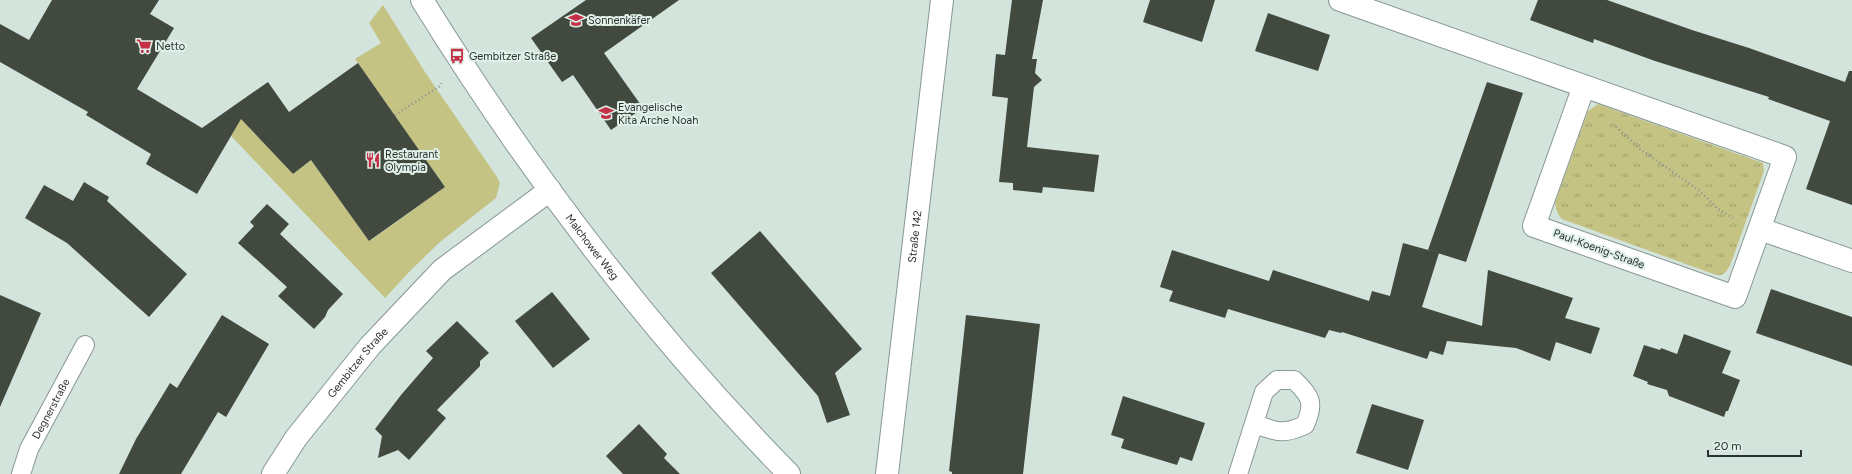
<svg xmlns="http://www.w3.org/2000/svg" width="1852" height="474" viewBox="0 0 1852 474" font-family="Figtree,sans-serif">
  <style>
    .grass { fill: url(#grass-tufts) }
    .garden { fill: #c5c384 }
    .building { fill: #424a3f }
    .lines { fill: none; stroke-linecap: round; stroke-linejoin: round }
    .service-casing { stroke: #889891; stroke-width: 20 }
    .minor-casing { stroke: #889891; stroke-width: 24 }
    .tertiary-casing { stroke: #889891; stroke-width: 24 }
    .path { stroke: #87938e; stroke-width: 2.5; stroke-dasharray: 1 3; stroke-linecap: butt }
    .service { stroke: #fff; stroke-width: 18 }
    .minor { stroke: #fff; stroke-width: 22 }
    .tertiary { stroke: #fff; stroke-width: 22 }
    .labels { text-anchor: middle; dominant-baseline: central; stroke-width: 4; stroke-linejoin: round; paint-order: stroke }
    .poi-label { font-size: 11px; fill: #2b312e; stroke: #e0f1e9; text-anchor: start }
    .street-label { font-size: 11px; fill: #2b312e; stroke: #e0f1e9 }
  </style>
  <defs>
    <pattern id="grass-tufts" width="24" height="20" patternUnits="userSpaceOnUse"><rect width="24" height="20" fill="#c5c384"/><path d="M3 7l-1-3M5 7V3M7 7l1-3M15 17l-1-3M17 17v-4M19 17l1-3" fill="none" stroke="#a09f6c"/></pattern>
  </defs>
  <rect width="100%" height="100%" fill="#d3e4dc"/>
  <!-- grass -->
  <path class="grass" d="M1598,104L1763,163L1764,171L1731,263C1724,279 1719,276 1705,271L1562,219C1557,214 1556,209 1555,202L1588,111Z"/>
  <!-- garden -->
  <polygon class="garden" points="383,5 425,72 497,177 500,183 496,198 440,242 410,271 385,298 216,120 231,108 293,174 311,160 370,241 445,187 355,59 381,43 369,23"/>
  <!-- building -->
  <g class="building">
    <polygon points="52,0 159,0 150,14 174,28 137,89 202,128 268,82 289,112 358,63 445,187 369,241 311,160 293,174 241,119 197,194 146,164 151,154 86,115 88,112 0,62 0,24 29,40"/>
    <polygon points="586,0 679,0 604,53 643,108 611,130 573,75 562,82 531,38"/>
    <polygon points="1012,0 1043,0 1032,59 1037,59 1035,73 1042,80 1034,87 1027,147 1099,155 1094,192 1043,187 1042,193 1013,190 1013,183 999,182 1008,98 992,96 996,54 1005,55"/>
    <polygon points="1150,0 1215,0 1202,42 1143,22"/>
    <polygon points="1538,0 1607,0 1692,30 1749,48 1845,82 1849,71 1852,71 1852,205 1806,189 1830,121 1768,99 1769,97 1655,61 1594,39 1593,43 1530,20"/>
    <polygon points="1268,13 1330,35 1318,71 1255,51"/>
    <polygon points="1487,82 1523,93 1466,262 1428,250"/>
    <polygon points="84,182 109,197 107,201 187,274 149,317 67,243 25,218 44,185 73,201"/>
    <polygon points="267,204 289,224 280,234 343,294 328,310 325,317 314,329 278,296 287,287 238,243 254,226 250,222"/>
    <polygon points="760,231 862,349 835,373 850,415 827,423 818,396 711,273"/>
    <polygon points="1403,243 1439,253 1422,307 1482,326 1488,270 1573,298 1565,318 1600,328 1591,354 1556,342 1550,361 1516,348 1447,341 1443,355 1430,351 1427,359 1342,332 1341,333 1329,330 1325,338 1228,309 1225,318 1169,301 1173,291 1160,287 1172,250 1269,281 1273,270 1369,301 1372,291 1390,296"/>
    <polygon points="1771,289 1852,317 1852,366 1756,333"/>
    <polygon points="552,292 590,339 553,368 515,321"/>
    <polygon points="0,295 41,313 0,407"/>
    <polygon points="222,315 269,344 226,417 218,412 181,474 119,474 136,439 170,383 177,388"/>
    <polygon points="966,315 1040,324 1023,474 952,474 952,472 949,471"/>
    <polygon points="457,321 489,353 480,361 480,366 437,410 446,418 409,460 398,450 378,458 382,436 375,429 401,395 433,358 426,351"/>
    <polygon points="1684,334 1731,351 1722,373 1740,380 1728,411 1726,411 1724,417 1669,396 1667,390 1647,384 1648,382 1633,376 1644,345 1660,350 1661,348 1677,354"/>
    <polygon points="1123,396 1205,423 1192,461 1180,457 1177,465 1121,448 1124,439 1111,435"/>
    <polygon points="1372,404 1424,420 1408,470 1356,453"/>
    <polygon points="639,424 667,454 664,458 680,474 623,474 606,456"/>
  </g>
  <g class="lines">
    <!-- service casing -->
    <g class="service-casing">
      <g id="service">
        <path id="s1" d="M21,474L29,449L85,345"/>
        <path d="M1238,474L1264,392L1277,380H1294C1311,396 1315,403 1305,425C1283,435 1277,432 1255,424"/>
      </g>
    </g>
    <!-- minor casing -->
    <g class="minor-casing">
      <g id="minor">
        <polyline points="1340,0 1785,157 1735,297 1534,226 1584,86"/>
        <polyline points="1760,229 1852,261"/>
        <path id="s2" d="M273,474L296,438L370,346L442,270L550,190"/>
        <path id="s3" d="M887,474L942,0"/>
      </g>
    </g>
    <!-- tertiary casing -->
    <g class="tertiary-casing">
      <g id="tertiary">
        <path id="s4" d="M422,0C527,170 649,331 789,474"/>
      </g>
    </g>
    <!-- path -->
    <g class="path">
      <polyline points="395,115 440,86 441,83"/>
      <polyline points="1616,127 1640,149 1700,191 1718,209 1733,218"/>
    </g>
    <!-- service -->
    <use href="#service" class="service"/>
    <!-- minor -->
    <use href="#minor" class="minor"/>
    <!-- tertiary -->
    <use href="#tertiary" class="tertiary"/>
  </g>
  <!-- icons -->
  <defs>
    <g id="school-bare" transform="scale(1.2)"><path d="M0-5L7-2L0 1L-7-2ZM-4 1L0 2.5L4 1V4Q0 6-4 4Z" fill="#c23146" stroke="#e0f1e9" stroke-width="2.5" paint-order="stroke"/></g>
    <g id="supermarket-bare" transform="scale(1.2)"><path d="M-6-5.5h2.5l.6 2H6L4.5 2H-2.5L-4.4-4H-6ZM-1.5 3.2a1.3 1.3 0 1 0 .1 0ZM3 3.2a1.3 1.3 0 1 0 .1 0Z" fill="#c23146" stroke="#e0f1e9" stroke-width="2.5" paint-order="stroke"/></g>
    <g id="bus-bare" transform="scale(1.2)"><path d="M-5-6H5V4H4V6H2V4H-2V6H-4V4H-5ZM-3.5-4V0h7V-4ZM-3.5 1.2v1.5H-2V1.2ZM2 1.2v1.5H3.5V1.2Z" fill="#c23146" stroke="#e0f1e9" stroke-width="2.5" paint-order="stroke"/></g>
    <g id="restaurant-bare" transform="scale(1.2)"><path d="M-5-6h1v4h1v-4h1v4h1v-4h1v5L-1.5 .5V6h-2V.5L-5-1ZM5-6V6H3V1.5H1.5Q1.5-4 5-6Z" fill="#c23146" stroke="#e0f1e9" stroke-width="2.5" paint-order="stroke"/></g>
  </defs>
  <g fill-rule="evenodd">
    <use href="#school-bare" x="576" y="20"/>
    <use href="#supermarket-bare" x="144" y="46"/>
    <use href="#bus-bare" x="457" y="56"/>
    <use href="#school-bare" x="606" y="113"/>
    <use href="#restaurant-bare" x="373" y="160"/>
  </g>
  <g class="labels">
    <!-- poi labels -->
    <g class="poi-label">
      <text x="588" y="20">Sonnenkäfer</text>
      <text x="156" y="46">Netto</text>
      <text x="469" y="56">Gembitzer Straße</text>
      <text x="618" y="107">Evangelische<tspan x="618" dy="13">Kita Arche Noah</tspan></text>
      <text x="385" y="154">Restaurant<tspan x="385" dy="13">Olympia</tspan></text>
    </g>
    <!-- street labels -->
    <g class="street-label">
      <text stroke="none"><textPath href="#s3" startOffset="239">Straße 142</textPath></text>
      <text stroke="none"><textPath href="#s4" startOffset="300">Malchower Weg</textPath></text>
      <text transform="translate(1599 249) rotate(20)">Paul-Koenig-Straße</text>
      <text stroke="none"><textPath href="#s2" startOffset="140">Gembitzer Straße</textPath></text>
      <text stroke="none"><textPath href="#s1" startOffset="72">Degnerstraße</textPath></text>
    </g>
  </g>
  <!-- scale -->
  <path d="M1708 450v6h93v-6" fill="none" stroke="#2b312e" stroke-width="2"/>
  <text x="1714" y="450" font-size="12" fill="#2b312e" stroke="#e0f1e9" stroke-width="3" paint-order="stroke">20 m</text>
</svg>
